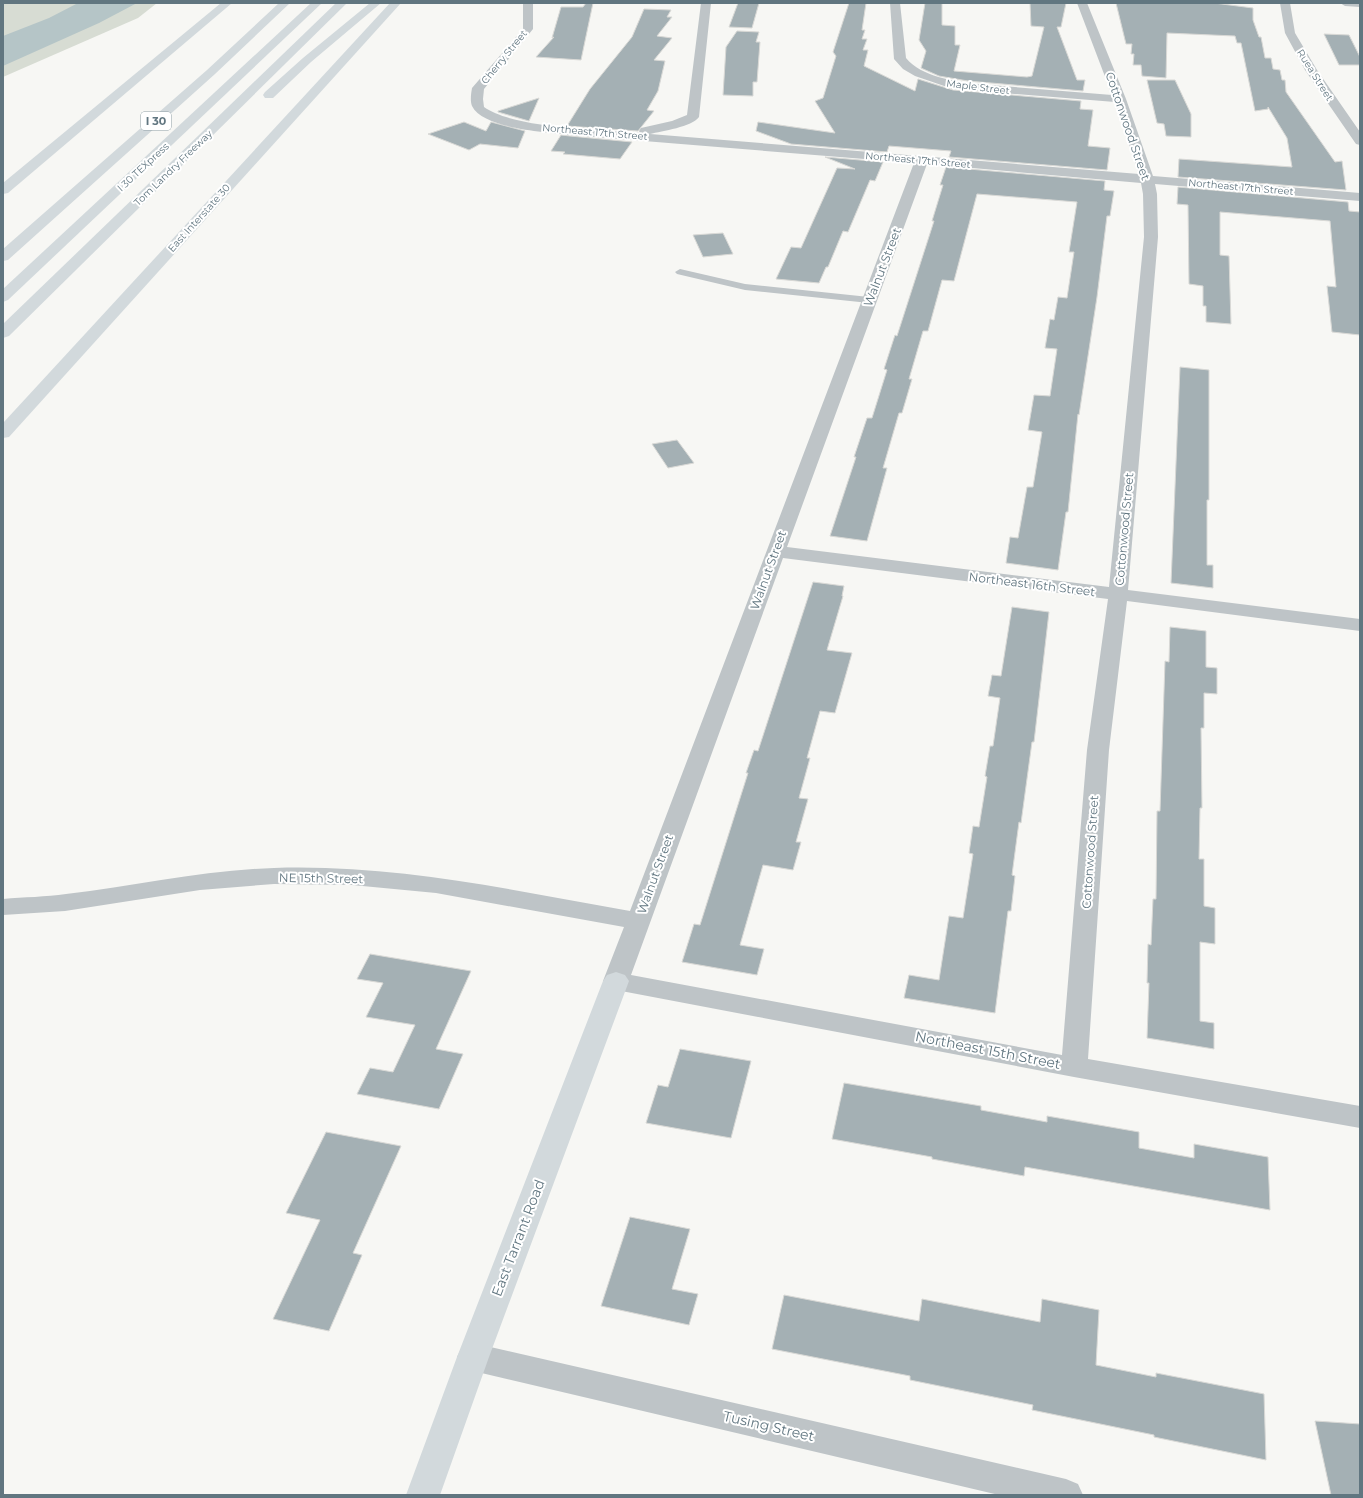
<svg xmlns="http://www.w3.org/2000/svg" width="1363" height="1498" viewBox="0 0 1363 1498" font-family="Montserrat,sans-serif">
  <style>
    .green { fill: #d7dcd3 }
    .water { fill: #b5c5c7 }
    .building { fill: #a4b0b4; stroke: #d9d9d6 }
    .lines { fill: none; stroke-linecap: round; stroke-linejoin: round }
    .lane { fill: #bec4c7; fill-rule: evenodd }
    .street { fill: #bec4c7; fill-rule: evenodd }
    .secondary { fill: #d2d9dc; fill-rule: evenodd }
    .highway { fill: #d2d9dc; fill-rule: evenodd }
    .labels { text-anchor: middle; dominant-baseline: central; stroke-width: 4; stroke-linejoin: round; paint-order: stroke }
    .far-street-label { font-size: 10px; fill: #617680; stroke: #fff }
    .shield { fill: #fff; stroke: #909fa6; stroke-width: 1 }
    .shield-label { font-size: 11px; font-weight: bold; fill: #617680 }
    .street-label { font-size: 12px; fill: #617680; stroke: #fff }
    .near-street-label { font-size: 14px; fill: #617680; stroke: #fff }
  </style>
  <rect width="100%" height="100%" fill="#f7f7f4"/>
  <!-- green -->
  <polygon class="green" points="3,3 157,3 138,18 3,77"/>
  <!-- water -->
  <polygon class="water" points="78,3 137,3 99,23 3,66 3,36 49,18"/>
  <!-- building -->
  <g class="building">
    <polygon points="586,3 593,3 581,60 536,57 554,37 552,38 561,7 583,7"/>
    <polygon points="738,3 759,3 752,28 729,27"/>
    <polygon points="849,3 866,3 862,30 865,30 862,39 867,39 863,50 868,50 864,66 915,91 918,79 953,90 1081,101 1080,109 1093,110 1088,146 1110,148 1107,170 949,157 951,151 889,146 887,152 791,144 756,131 758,122 835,133 815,101 823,98 836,56 833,52"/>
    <polygon points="925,3 942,3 942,25 955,26 955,45 960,45 954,71 1027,77 1032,76 1044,27 1031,26 1030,3 1066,3 1061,27 1057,27 1077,80 1085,80 1083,91 968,81 939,76 921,68 926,51 919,40"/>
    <polygon points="1116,3 1214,3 1253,8 1253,20 1259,37 1261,37 1265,58 1271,58 1273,69 1280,70 1282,80 1285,80 1286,92 1335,162 1342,161 1346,190 1178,177 1179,159 1292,167 1287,138 1268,107 1268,109 1255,111 1241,43 1237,43 1235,36 1167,33 1166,78 1142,76 1141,65 1133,65 1134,54 1131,54 1132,44 1126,44"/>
    <polygon points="644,9 671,10 667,17 672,17 657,36 672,38 654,60 665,61 658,91 647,110 654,111 638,131 567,126 590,89 632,37"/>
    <polygon points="737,31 759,32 756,42 760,42 757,82 753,82 753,96 723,95 726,47"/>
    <polygon points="1324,34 1349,35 1360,57 1360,65 1339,65"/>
    <polygon points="1147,80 1175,80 1191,114 1191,137 1166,136 1164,124 1157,123"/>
    <polygon points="539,98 529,121 498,112 498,111"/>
    <polygon points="464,122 486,131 491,122 525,131 518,148 480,144 469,150 428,134"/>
    <polygon points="561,135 570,136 632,142 620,159 563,154 565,152 551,151"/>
    <polygon points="825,157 883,162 875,181 870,180 848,232 843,231 828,267 826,267 819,283 776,279 791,247 801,248 837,168 855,169"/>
    <polygon points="946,167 1105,181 1104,190 1114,191 1110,216 1107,216 1097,297 1079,415 1078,414 1068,512 1066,512 1058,570 1006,563 1010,537 1018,538 1027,487 1033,487 1042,432 1028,430 1034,395 1050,396 1057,349 1045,348 1050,319 1054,320 1058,297 1067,298 1074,252 1069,252 1077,202 977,194 954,281 942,280 928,331 923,331 909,379 912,379 902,413 899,413 883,468 887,468 867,541 830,536 856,457 854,457 867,418 872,418 887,370 884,369 895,335 897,336 934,221 932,221 943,185 940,185"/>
    <polygon points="1178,187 1348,202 1349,211 1360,212 1360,335 1332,332 1327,286 1336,287 1330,221 1220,212 1220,255 1229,256 1231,324 1206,322 1206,306 1203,306 1203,286 1189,284 1188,205 1177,204"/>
    <polygon points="723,233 733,254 703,257 693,235"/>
    <polygon points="1180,367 1209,370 1209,500 1207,500 1207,565 1213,565 1213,588 1171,583"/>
    <polygon points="677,440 694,463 668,468 652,444"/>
    <polygon points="813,582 844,586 842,596 843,596 827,650 852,653 835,713 820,711 807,758 810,758 799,798 808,799 796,842 801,842 793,870 763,865 740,945 764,949 757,975 682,962 694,924 700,925 748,773 746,773 754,750 758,751"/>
    <polygon points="1012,607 1049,612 1034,742 1032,742 1021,823 1019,822 1012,875 1015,876 1011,911 1008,911 995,1013 904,998 909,975 939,980 949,916 963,918 973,854 969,853 973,826 979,827 987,777 985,776 990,746 993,746 1000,698 988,696 992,675 1001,676"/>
    <polygon points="1170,627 1206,631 1206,667 1217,668 1217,694 1204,693 1204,728 1201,728 1202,808 1200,808 1199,859 1204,859 1204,906 1215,908 1215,944 1200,942 1200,1021 1214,1023 1214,1049 1147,1038 1149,983 1147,983 1148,944 1151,945 1153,899 1156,899 1157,811 1160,811 1165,661 1169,662"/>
    <polygon points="370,954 471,971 436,1049 463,1054 439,1109 357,1094 370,1068 393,1072 415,1025 366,1017 383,983 357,979"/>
    <polygon points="680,1049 751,1061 731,1138 646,1123 658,1085 668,1087"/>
    <polygon points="844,1083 981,1106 981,1110 1047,1122 1047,1116 1139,1132 1139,1148 1194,1158 1194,1144 1268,1157 1270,1210 1025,1167 1024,1176 932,1159 932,1157 832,1139"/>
    <polygon points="326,1132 401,1146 353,1253 362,1255 329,1331 273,1319 320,1220 286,1213"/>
    <polygon points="630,1217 690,1229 672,1289 698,1294 689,1325 601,1306"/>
    <polygon points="784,1295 919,1321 922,1299 1040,1322 1042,1299 1099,1310 1096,1365 1156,1377 1156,1373 1264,1394 1266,1460 1154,1437 1154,1435 1032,1410 1033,1405 910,1380 910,1376 772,1349"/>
    <polygon points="1315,1421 1360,1424 1360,1495 1331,1495"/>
  </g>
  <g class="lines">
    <!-- lane -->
    <polygon class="lane" points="680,269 745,284 869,297 874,300 869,303 745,290 677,274 675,272"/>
    <!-- street -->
    <g class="street">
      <path d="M523,3H533V29L484,89L483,99L484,107C515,129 601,129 640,133L639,131L641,128L672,121L687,115L701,3H711L699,117C692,127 662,131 650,134L1139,174L1115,102L953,89L915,76L903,69L894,59L890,3H900L906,58C922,77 953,81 977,84L1112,95L1077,3H1087L1126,99L1153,176L1360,193V201L1155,184L1157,194L1158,237L1128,590L1360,619V631L1127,601L1109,750L1088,1059L1360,1106V1128L1074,1077L616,990L607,987L603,981L624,927L436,893L352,885L274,884L200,890L65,911L3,915V899C24,897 46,897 66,894C136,886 204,870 274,868C394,864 512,890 630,911L914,163L570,135C547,132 483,129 472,106C470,101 471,94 472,88L523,29ZM927,164L1141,183L1143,194L1144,237L1109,587L787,547ZM783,558L1108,599L1087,750L1062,1055L631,975Z"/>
      <polygon points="1280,3 1290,3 1295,33 1317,70 1360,132 1360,145 1356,144 1305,70 1285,33"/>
      <polygon points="1340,3 1360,3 1360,7 1345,6"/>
      <polygon points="473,1343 1066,1479 1078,1484 1083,1495 999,1495 473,1371 462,1367 457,1357 462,1347"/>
    </g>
    <!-- secondary -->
    <g class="secondary">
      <polygon points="221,3 232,3 8,193 3,194 3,183"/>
      <polygon points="390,3 401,3 9,437 3,438 3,423"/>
      <polygon points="616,972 625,975 629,981 489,1357 440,1495 406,1495 457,1357 603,981 607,975"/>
    </g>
    <!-- highway -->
    <g class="highway">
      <polygon points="279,3 290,3 215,74 8,260 3,261 3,249 207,70"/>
      <polygon points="311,3 322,3 8,300 3,302 3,289"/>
      <polygon points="336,3 347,3 9,336 3,338 3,324"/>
      <polygon points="370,3 381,3 311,62 273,98 265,98 263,95 265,92 303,58"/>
    </g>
  </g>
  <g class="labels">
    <!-- far-street labels -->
    <g class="far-street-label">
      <text transform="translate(504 57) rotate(-51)">Cherry Street</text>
      <text transform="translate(1315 75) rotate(58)">Ruea Street</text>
      <text transform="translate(978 87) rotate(7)">Maple Street</text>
      <text transform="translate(595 132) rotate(5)">Northeast 17th Street</text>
      <text transform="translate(918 160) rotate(5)">Northeast 17th Street</text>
      <text transform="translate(143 167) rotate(-43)">I 30 TEXpress</text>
      <text transform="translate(173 168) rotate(-44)">Tom Landry Freeway</text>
      <text transform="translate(1241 187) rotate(5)">Northeast 17th Street</text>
      <text transform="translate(199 218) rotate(-48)">East Interstate 30</text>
    </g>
    <!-- shield labels -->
    <rect class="shield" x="141" y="112" width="30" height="18" rx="3"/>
    <g class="shield-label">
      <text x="156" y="121">I 30</text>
    </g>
    <!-- street labels -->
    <g class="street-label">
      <text transform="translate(1128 126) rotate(71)">Cottonwood Street</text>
      <text transform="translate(882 267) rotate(-69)">Walnut Street</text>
      <text transform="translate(1124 529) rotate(-85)">Cottonwood Street</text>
      <text transform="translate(768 570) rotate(-70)">Walnut Street</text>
      <text transform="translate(1032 584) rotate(7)">Northeast 16th Street</text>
      <text transform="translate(1090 852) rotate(-86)">Cottonwood Street</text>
      <text transform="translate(655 874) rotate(-70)">Walnut Street</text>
      <text transform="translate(321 878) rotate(1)">NE 15th Street</text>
    </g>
    <!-- near-street labels -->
    <g class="near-street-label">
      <text transform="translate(988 1050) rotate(11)">Northeast 15th Street</text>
      <text transform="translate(518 1238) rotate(-69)">East Tarrant Road</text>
      <text transform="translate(769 1426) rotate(13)">Tusing Street</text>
    </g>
  </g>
  <!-- border -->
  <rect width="1363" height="1498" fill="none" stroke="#617680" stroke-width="8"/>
</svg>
